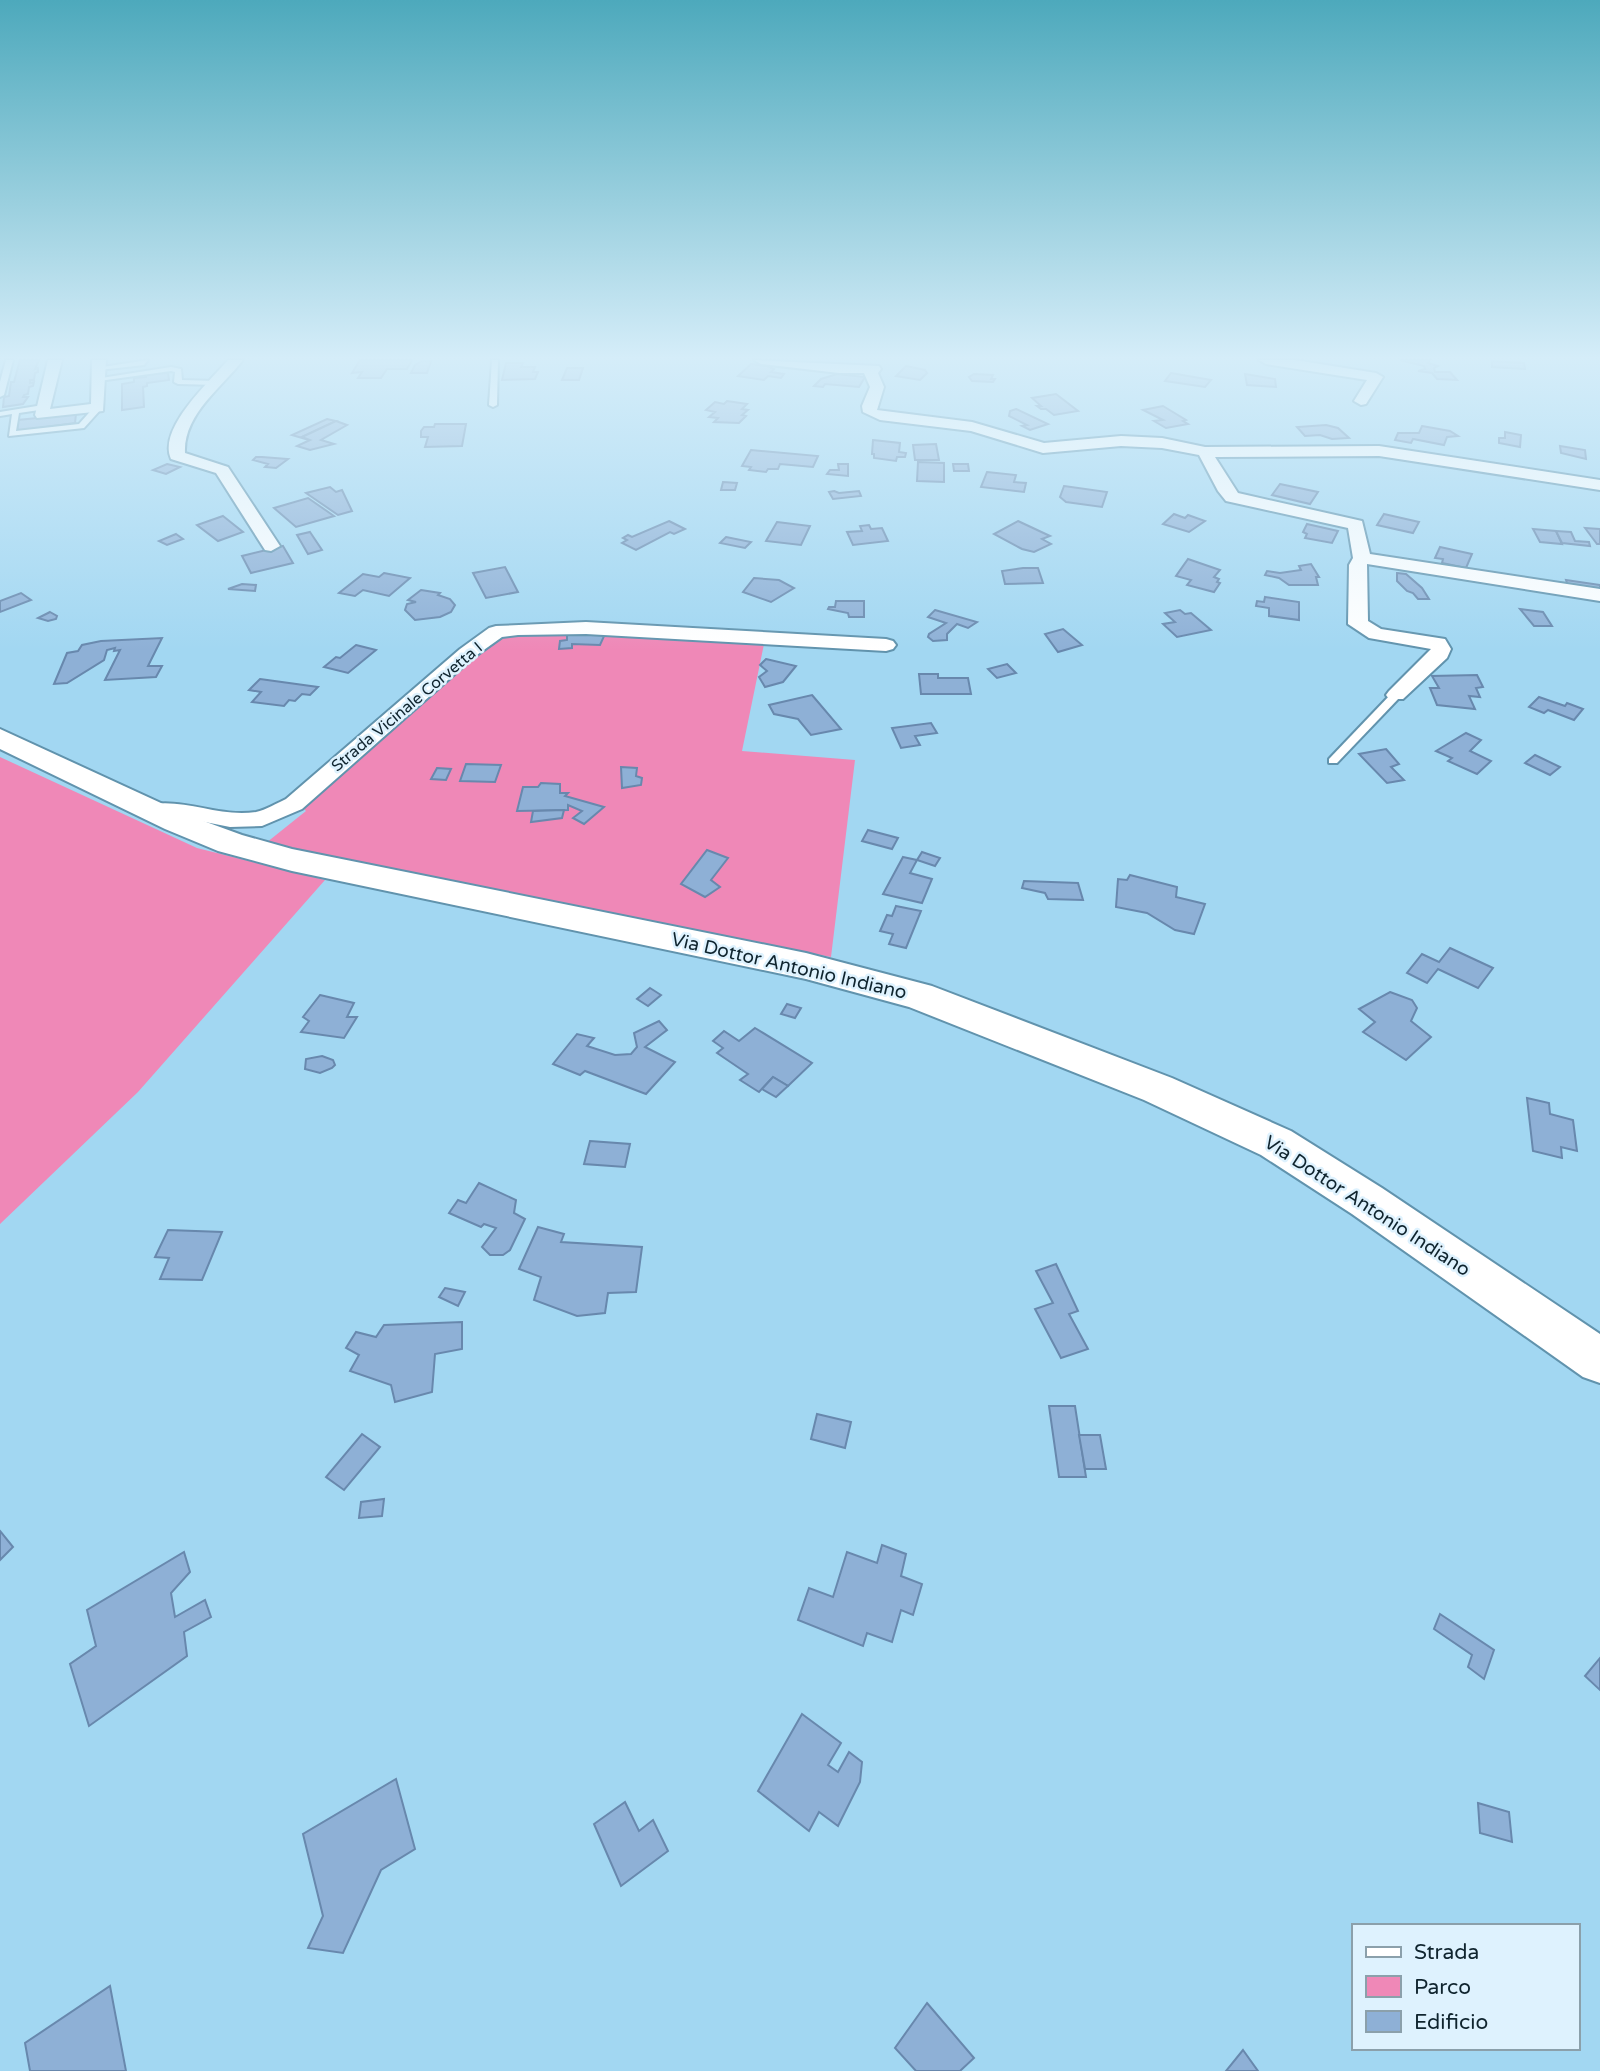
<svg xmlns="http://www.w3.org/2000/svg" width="1600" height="2071" viewBox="0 0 1600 2071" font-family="'Varela Round',sans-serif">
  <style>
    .green { fill: #ef88b7 }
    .building { fill: #8eb0d6; stroke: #6888ad; stroke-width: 2 }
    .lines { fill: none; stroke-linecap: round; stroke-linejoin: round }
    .lane-casing { stroke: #6193ad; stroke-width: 4 }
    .street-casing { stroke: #6193ad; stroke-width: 4 }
    .secondary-casing { stroke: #6193ad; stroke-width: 4 }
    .lane { fill: #fff; fill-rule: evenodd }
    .street { fill: #fff; fill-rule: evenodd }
    .secondary { fill: #fff; fill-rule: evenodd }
    .labels { text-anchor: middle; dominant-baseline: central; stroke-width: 5; stroke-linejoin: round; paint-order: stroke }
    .far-street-label { font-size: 16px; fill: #0f242e; stroke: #def2fe }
    .street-label { font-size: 19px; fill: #0f242e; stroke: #def2fe }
  </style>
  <rect width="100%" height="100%" fill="#a2d7f2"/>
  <!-- green -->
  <g class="green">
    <polygon points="527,632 764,644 742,751 855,760 831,957 332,859 266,843 306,811 300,805 493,635"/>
    <polygon points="0,757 197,848 325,880 138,1092 0,1224"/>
  </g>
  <!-- building -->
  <g class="building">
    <polygon points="20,360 39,360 35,369 38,368 38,372 35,373 34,380 30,380 30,383 34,382 33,386 29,387 28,394 24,395 23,397 28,397 23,404 3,407 4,397 9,396 11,382 14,382"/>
    <polygon points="360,360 412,360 407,369 387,369 381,378 358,378 362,372 352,373"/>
    <polygon points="1400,360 1430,360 1428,363 1438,366 1434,368 1435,372 1450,372 1457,380 1437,379 1432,373 1418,371 1425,369 1424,366"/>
    <polygon points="422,361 431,361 427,373 411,373 415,365"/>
    <polygon points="1492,361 1524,363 1525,369 1492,367"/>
    <polygon points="506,363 523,363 521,367 535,367 533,372 538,372 535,379 502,380"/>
    <polygon points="751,364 767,366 774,369 771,372 784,374 781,378 768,376 764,380 738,376"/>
    <polygon points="906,366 925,370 927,373 920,380 896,376"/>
    <polygon points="567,368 583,368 579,380 562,380"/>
    <polygon points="168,373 169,380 147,383 147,386 143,387 144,407 122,410 122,384 134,382 134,378 146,377 146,374"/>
    <polygon points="1171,373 1188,376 1211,380 1205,387 1165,381"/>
    <polygon points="837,374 865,377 859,387 825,384 823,387 814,386 821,379"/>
    <polygon points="974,374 993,375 991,379 995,379 993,382 972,381 969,377"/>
    <polygon points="1245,374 1275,379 1276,387 1247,385"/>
    <polygon points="1056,394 1078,411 1054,415 1046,409 1041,409 1037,406 1041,406 1032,398"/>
    <polygon points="727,401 747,404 742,409 748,410 742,415 746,416 739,423 714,422 718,418 709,417 715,412 706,410 715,402 724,404"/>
    <polygon points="1163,406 1186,420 1183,421 1188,424 1166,428 1154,421 1163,420 1143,410"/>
    <polygon points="1016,409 1048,424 1030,430 1022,426 1027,425 1009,416 1010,411"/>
    <polygon points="76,414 75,423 17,431 18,420"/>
    <polygon points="327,419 336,421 302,437 309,440 292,435"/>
    <polygon points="336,421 347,425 321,440 334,444 310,450 297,446 310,440 302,437"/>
    <polygon points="435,424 466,424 462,446 425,447 428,437 421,437 421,431 424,427 434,427"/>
    <polygon points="1326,425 1338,428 1349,438 1332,439 1320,435 1305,436 1297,427"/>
    <polygon points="1422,426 1450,431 1458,436 1447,437 1444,445 1413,439 1411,443 1395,440 1398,433 1419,433"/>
    <polygon points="1505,432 1521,435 1520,447 1499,443 1499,438 1505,438"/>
    <polygon points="873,440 900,443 899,452 906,453 905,457 897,457 896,461 874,458 874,454 872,454"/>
    <polygon points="936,444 939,460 915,460 913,445"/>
    <polygon points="1560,446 1585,450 1586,459 1561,453"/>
    <polygon points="751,450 818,456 813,467 780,464 778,469 768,469 766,472 749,470 751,467 742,466"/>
    <polygon points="256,457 262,457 288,459 276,468 265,467 268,464 253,460"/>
    <polygon points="918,462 944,463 944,482 917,481"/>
    <polygon points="167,464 180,467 166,474 153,470"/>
    <polygon points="838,464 848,464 848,476 827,474 830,470 839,470"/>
    <polygon points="953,464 968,464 969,471 954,471"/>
    <polygon points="987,472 1016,475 1014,482 1026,483 1024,492 981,487"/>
    <polygon points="723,482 737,483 735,490 721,490"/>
    <polygon points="1280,484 1318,492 1310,504 1272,495"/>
    <polygon points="1064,486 1107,492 1102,507 1066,502 1060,497"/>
    <polygon points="330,487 336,492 342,490 352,511 338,515 306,493"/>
    <polygon points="834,491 839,493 859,491 861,496 833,499 829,492"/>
    <polygon points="308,498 334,516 296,527 274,508"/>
    <polygon points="1174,514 1185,518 1188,515 1205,521 1189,532 1163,524"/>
    <polygon points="1384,514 1419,522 1413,533 1377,525"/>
    <polygon points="223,516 243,532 218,541 197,525"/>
    <polygon points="669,521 685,529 674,534 670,532 636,550 622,543 627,540 623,538 628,535 632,537"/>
    <polygon points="1018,521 1050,536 1042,539 1051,544 1034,552 1022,549 994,534"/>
    <polygon points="777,522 810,526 801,545 766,541"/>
    <polygon points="1307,524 1338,531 1332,543 1305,538 1307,534 1303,532"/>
    <polygon points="869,525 871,529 882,528 888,541 853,545 847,532 862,531 860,526"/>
    <polygon points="1585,528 1600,529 1600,544 1597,544"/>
    <polygon points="1533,529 1556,531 1562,544 1540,542"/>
    <polygon points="1556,531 1571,532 1575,541 1589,542 1590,546 1562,543"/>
    <polygon points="310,532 322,550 308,554 297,535"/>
    <polygon points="176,534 183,539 167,545 159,541"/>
    <polygon points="726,537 751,542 745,548 720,543"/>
    <polygon points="283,546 293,563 251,573 242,556"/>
    <polygon points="1440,547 1472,554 1466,568 1442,563 1443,559 1435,558"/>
    <polygon points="1188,559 1220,570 1214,577 1219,579 1217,582 1220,583 1214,592 1187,585 1191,580 1176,576"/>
    <polygon points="1311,564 1319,577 1316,577 1318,585 1289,585 1279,578 1265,575 1267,571 1280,573 1301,570 1299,566"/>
    <polygon points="505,567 518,592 486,598 473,573"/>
    <polygon points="1023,568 1038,568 1043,583 1005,584 1002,571"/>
    <polygon points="384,573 410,578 389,596 363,590 355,596 339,593 363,574 379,577"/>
    <polygon points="1397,573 1406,574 1422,588 1429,599 1418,599 1413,593 1407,591 1397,581"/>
    <polygon points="754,578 779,580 794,588 771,602 743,592"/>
    <polygon points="1566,580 1600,585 1600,592 1546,582 1567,583"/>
    <polygon points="242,584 256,585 255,591 228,589"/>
    <polygon points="421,590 440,593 438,595 450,599 455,605 451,612 440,617 415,620 405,610 407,604 416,602 408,600"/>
    <polygon points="21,593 31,600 0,612 0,601"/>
    <polygon points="1265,597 1299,602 1299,620 1269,616 1269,608 1256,606 1257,601 1264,602"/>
    <polygon points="836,601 864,601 864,617 849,617 848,613 828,609 829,607 835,607"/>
    <polygon points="1520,609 1543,612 1552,626 1534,626"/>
    <polygon points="935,610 977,622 968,628 957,624 947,634 947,640 933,641 928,637 929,634 946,623 928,617"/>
    <polygon points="1180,610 1185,614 1191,613 1211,630 1177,637 1163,624 1175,622 1165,613"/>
    <polygon points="50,612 57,616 56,619 48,621 38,618"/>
    <polygon points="1063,629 1082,645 1058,652 1045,634"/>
    <polygon points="567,633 605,634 600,645 572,644 572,648 559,649 560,641 567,640"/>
    <polygon points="162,638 148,666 162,666 156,677 105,680 120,650 114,651 115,648 107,650 104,660 67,683 54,684 67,653 78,651 82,645 101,641"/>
    <polygon points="356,645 376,650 348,673 324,667 336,657 340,658"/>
    <polygon points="766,659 796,666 783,682 765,687 759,677 767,671 760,665"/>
    <polygon points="1007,664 1016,673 997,678 988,669"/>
    <polygon points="919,674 938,674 938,678 968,678 971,694 921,694"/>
    <polygon points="1477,675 1483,687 1476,688 1480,697 1469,696 1475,709 1437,705 1430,688 1439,688 1432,676"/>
    <polygon points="260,679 318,687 310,695 302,694 295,701 289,700 284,706 252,702 261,692 249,690"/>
    <polygon points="812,695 841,729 811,735 798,719 774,714 769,705"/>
    <polygon points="1539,697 1565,706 1567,703 1583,709 1574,720 1548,710 1544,713 1529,707"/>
    <polygon points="931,723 937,733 915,736 920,745 901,748 892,728"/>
    <polygon points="1466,733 1481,740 1470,751 1491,761 1477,774 1448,761 1452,758 1436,751"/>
    <polygon points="1386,749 1399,764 1391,767 1404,780 1387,783 1359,754"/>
    <polygon points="1535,755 1560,767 1550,775 1525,763"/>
    <polygon points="466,764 501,765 495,782 460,781"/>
    <polygon points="621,767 637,768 636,776 642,778 641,785 622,788"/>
    <polygon points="437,768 451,769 446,780 431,779"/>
    <polygon points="541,783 560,784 560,793 568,793 565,796 604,807 584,824 573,818 582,811 568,805 568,810 517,811 523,787 538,787"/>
    <polygon points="564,810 562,818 531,822 533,811"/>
    <polygon points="868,830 898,838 892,849 862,841"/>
    <polygon points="707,850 728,858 711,880 720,887 705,897 681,884"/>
    <polygon points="922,852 940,858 935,866 917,860"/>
    <polygon points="903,857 917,860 910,873 932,879 922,903 883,894"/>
    <polygon points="1130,875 1177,887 1176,897 1205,904 1194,934 1175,930 1147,913 1116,907 1118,879 1127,880"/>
    <polygon points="1024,881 1078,883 1083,900 1048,899 1045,893 1022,888"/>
    <polygon points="896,906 921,911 906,948 889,944 893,934 880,931 887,915 892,916"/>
    <polygon points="1450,948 1493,968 1478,988 1438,969 1427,983 1407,973 1422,954 1439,962"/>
    <polygon points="650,988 661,995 648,1006 637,999"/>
    <polygon points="1390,992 1412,1000 1417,1008 1411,1021 1431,1037 1406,1060 1363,1032 1375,1022 1359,1009"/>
    <polygon points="320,995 354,1003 347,1017 357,1017 344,1038 301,1032 309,1021 303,1017"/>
    <polygon points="787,1004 801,1008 795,1018 781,1014"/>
    <polygon points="659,1021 667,1030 645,1047 675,1062 646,1094 585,1071 580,1075 553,1064 577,1034 594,1038 587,1046 615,1055 631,1054 637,1047 634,1033"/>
    <polygon points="755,1028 812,1063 788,1086 773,1077 759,1092 740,1080 748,1074 717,1053 723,1048 713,1041 724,1031 739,1041"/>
    <polygon points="322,1056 333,1060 335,1065 332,1068 320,1073 305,1069 306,1059"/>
    <polygon points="773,1077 788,1086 776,1097 762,1089"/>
    <polygon points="1527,1098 1549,1103 1550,1114 1573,1120 1577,1151 1561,1147 1562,1158 1533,1151"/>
    <polygon points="590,1141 630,1144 625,1167 584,1164"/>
    <polygon points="479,1183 516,1200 514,1213 525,1219 510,1250 503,1255 490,1255 482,1247 496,1228 484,1224 481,1227 449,1213 458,1200 466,1203"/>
    <polygon points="538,1227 564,1234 561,1242 642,1247 636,1292 608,1293 605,1313 577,1316 534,1300 541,1277 519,1269"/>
    <polygon points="168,1230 222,1232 202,1280 160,1279 169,1258 155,1257"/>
    <polygon points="1056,1264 1078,1311 1069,1314 1088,1349 1061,1358 1035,1309 1053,1303 1036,1271"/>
    <polygon points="445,1288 465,1292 458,1306 439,1297"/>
    <polygon points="462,1322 462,1349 435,1354 432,1392 395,1402 391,1385 350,1371 359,1355 346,1348 356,1332 376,1337 384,1325"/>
    <polygon points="1049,1406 1075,1406 1086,1477 1059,1477"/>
    <polygon points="817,1414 851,1422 845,1448 811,1439"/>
    <polygon points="362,1434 380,1447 344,1490 326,1477"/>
    <polygon points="1079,1435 1100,1435 1106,1469 1085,1469"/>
    <polygon points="384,1499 382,1516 359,1518 361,1502"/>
    <polygon points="0,1531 13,1547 0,1560"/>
    <polygon points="882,1545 906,1554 901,1576 922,1584 913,1615 901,1610 892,1642 867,1633 863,1646 798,1620 809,1588 833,1597 847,1552 877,1563"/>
    <polygon points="184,1552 190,1572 171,1593 175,1617 205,1600 211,1617 184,1632 187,1656 89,1726 70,1664 96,1646 87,1610"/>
    <polygon points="1440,1614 1494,1650 1484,1679 1468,1667 1472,1655 1434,1629"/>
    <polygon points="1600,1658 1600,1690 1585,1676"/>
    <polygon points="802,1714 841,1743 828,1765 838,1772 849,1752 862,1762 860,1782 838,1826 819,1812 809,1831 758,1791"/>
    <polygon points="396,1779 415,1849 381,1870 343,1953 308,1948 323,1916 303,1834"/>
    <polygon points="625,1802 639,1831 653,1820 668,1851 621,1886 594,1824"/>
    <polygon points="1478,1803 1509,1812 1512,1842 1480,1833"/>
    <polygon points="110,1986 126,2071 30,2071 25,2043"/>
    <polygon points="927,2003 974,2058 960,2071 916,2071 895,2048"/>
    <polygon points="1243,2050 1258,2071 1226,2071"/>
  </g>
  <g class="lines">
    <!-- lane casing -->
    <g class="lane-casing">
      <g id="lane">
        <polygon points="6,360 13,360 4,395 0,397 0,382"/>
        <polygon points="148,360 144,365 99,370 96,368"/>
        <polygon points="492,360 498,360 497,405 493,407 489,405"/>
        <polygon points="171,367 181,369 182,380 217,381 221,383 217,385 178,384 174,382 175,372 171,371 99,381 95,379"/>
        <polygon points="43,405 46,405 46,409 19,413 16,431 79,424 95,406 102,408 84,428 9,436 12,414 0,416 0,412"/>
        <polygon points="1396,692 1401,695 1400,697 1337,763 1329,763 1329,759 1392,693"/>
      </g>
    </g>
    <!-- street casing -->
    <g class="street-casing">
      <g id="street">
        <polygon points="48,360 62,360 50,409 91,404 92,360 106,360 103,411 37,418 35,415"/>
        <path d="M228,360H243C221,388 183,415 185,453L228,467L280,546L271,551L265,550L216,473L171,459C157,429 210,381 228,360Z"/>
        <polygon points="754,360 879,366 881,369 878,373 884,387 877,410 972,422 1044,443 1121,436 1162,438 1205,447 1379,446 1600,480 1600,490 1379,456 1215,457 1238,493 1362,521 1370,554 1600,589 1600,601 1367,564 1368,621 1381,629 1445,639 1451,649 1447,658 1403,699 1389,699 1386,695 1389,691 1431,649 1369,638 1348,624 1349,565 1353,558 1348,528 1226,501 1218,491 1199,455 1162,448 1121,446 1043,453 971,431 880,420 863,412 862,406 870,387 864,373 839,373 761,364"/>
        <polygon points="1259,360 1295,360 1376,373 1383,377 1366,404 1361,405 1354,401 1367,380 1266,364"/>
        <path d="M586,622L886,639L893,641L896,645L893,649L886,651L586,634L518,635L502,637L474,657L302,809L262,826L230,827L175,816L151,818L143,816L139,811L143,806C182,796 217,818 256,812C266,810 277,803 286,799L460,649L489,628L496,626Z"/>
      </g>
    </g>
    <!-- secondary casing -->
    <g class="secondary-casing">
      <polygon id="secondary" points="0,729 187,815 242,835 292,849 806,953 932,986 1172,1078 1291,1131 1382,1188 1600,1334 1600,1383 1583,1377 1352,1214 1261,1155 1144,1100 909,1007 806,979 292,871 218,851 165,829 0,749"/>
    </g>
    <!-- lane -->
    <use href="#lane" class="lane"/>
    <!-- street -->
    <use href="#street" class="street"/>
    <!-- secondary -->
    <use href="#secondary" class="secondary"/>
  </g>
  <!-- sky -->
  <linearGradient id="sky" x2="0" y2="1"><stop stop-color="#4da9bc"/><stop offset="0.55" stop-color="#d5edf9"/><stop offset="1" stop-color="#d5edf9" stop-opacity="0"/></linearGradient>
  <rect width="1600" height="650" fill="url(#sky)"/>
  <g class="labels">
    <!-- far-street labels -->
    <g class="far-street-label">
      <text transform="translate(407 707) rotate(-40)">Strada Vicinale Corvetta I</text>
    </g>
    <!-- street labels -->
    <g class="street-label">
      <text transform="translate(789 966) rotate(13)">Via Dottor Antonio Indiano</text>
      <text transform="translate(1367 1206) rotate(33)">Via Dottor Antonio Indiano</text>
    </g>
  </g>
  <!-- legend -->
  <rect x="1352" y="1924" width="228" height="126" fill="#def2fe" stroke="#8ba0ab" stroke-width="2"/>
  <rect x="1366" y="1947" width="35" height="10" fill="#ffffff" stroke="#8ba0ab" stroke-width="2"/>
  <text x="1414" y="1959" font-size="21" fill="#0f242e">Strada</text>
  <rect x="1366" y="1976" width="35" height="21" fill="#ef88b7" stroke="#8ba0ab" stroke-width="2"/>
  <text x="1414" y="1994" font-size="21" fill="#0f242e">Parco</text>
  <rect x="1366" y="2011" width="35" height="21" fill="#8eb0d6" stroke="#8ba0ab" stroke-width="2"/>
  <text x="1414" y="2029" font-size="21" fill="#0f242e">Edificio</text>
</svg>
